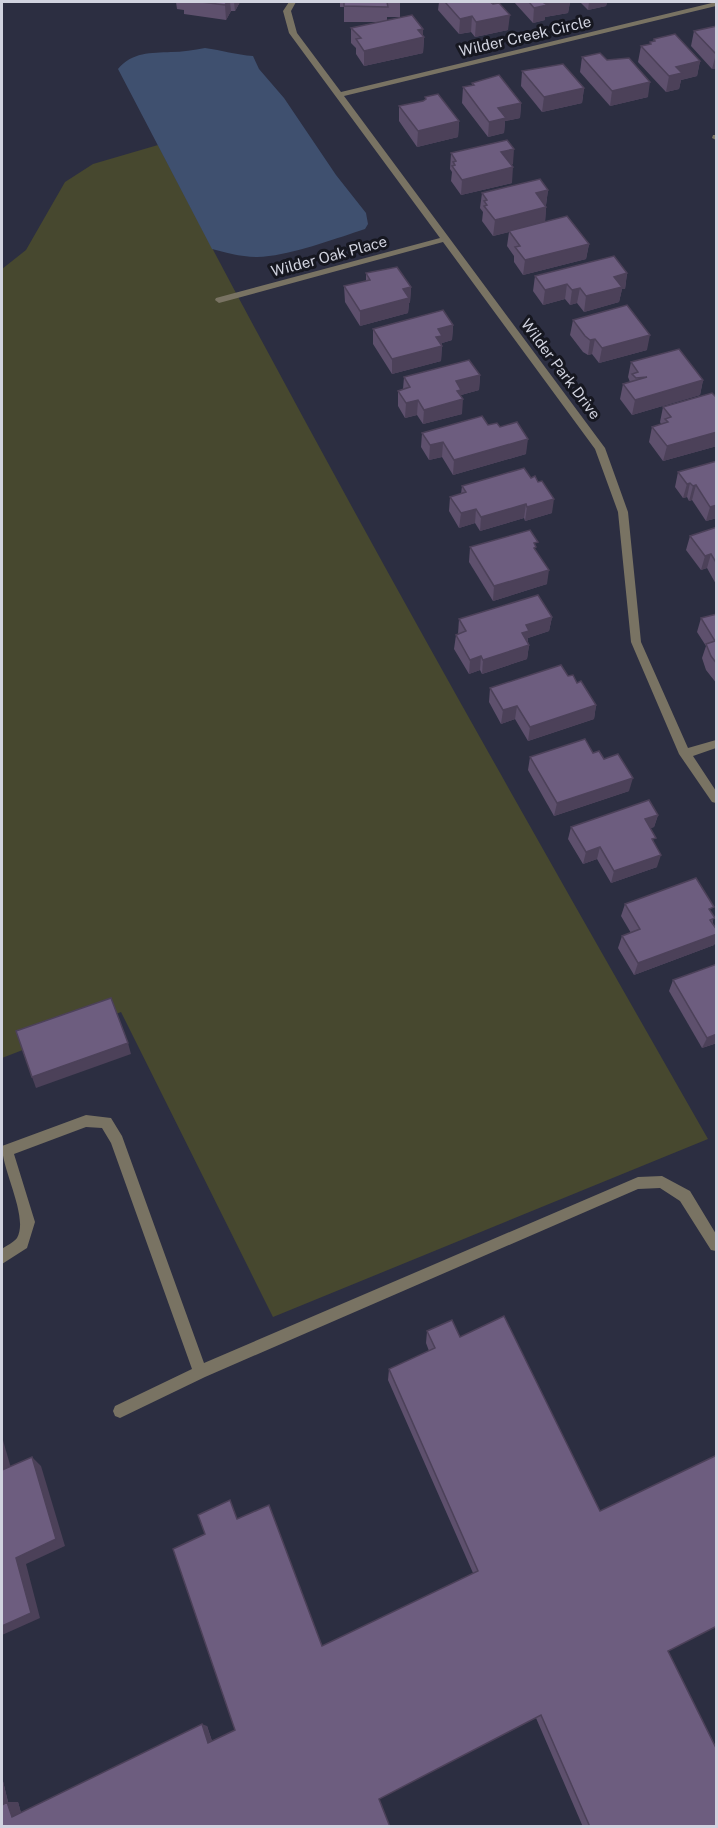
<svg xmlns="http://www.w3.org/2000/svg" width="718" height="1828" viewBox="0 0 718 1828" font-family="'Public Sans',sans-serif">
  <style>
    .green { fill: #47482f }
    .water { fill: #3f506f }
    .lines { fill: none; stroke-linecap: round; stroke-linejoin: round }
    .service { fill: #797363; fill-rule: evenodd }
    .minor { fill: #797363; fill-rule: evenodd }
    .wall { fill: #5e506d }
    .shaded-wall { fill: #4c4159 }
    .building { fill: #6d5d7f; stroke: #4c4159; stroke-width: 1.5 }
    .labels { text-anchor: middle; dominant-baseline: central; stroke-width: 6; stroke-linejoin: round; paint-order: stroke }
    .far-street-label { font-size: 15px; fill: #d1d3df; stroke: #161720 }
  </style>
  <rect width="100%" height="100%" fill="#2c2e41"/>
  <!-- green -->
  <path class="green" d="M158,145C333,481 520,810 708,1139L273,1317L121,1012L2,1058V269L26,250L65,182L93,164Z"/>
  <!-- water -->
  <path class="water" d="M205,48C222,50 236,55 253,56L259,69L284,98L336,175L366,213L368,224L365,229C334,239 290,256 257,257C242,257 227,253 212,249L118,69C132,52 151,53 171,52C182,52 194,50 205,48Z"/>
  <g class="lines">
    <!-- service -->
    <path class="service" d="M86,1115L111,1118L122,1136L204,1363L638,1177L662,1176L690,1191L716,1234V1251L711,1250L680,1201L660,1188L638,1189L205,1377L120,1418L115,1416L113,1411L115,1406L192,1369L111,1143L102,1128L86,1127L14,1154L35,1222L27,1248L2,1264V1249C6,1246 14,1242 17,1238C29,1217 2,1171 2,1146Z"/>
    <!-- minor -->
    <g class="minor">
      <polygon points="289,2 296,2 291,11 297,33 341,92 716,2 716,6 344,96 605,448 628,512 641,642 688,748 716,740 716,748 693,756 716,791 716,803 712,802 679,754 631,642 618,512 595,449 443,242 219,303 215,300 216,298 440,238 289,33 283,11"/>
      <polygon points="713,135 716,135 716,140 712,138"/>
    </g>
  </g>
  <!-- wall -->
  <g class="wall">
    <polygon points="176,2 240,2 235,11 231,11 226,20 184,14 184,10 177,9"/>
    <polygon points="340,2 400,2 400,17 387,17 387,20 423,36 424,37 423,53 364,66 356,54 356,48 351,43 351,28 380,22 344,22 344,7 340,7"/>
    <polygon points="439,2 490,2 508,30 475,37 471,32 459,34 438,10"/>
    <polygon points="514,2 570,2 568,13 545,17 545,20 533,23"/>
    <polygon points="580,2 607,2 606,6 588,10"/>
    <polygon points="717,24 717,68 712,69 691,46 694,31 716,26"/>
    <polygon points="654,39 700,61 697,76 681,80 679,89 666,92 638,62 641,46 650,44 650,42 653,42"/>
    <polygon points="582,57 607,60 648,97 610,106 580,72"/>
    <polygon points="522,71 584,88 582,103 542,112 521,86"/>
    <polygon points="472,83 521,103 520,118 505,121 504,133 488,137 462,103 463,87 472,85"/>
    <polygon points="425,97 459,121 458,137 417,147 399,121 399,106 423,101 425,100"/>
    <polygon points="451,153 513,164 511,165 512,183 461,195 451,181 452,172 450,169"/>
    <polygon points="548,190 546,205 545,206 546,207 545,222 589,244 586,259 523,275 514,262 514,256 507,246 509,232 493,236 482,221 483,212 480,208 482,193"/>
    <polygon points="366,273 411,287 410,302 409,303 408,313 360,326 345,302 344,286 366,281"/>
    <polygon points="627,273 625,289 622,289 619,302 584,312 577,303 570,305 565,299 543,305 533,291 535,276"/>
    <polygon points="573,320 647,350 599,363 592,354 588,355 583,352 570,335"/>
    <polygon points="453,325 452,340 442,343 441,361 392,374 373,344 373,329"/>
    <polygon points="631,362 703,380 700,395 632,415 620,399 623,384 630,382 628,377"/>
    <polygon points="480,375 479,390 461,395 462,414 423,424 417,415 405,418 398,406 398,391 403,389 404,377"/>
    <polygon points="717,398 717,446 663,461 649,442 652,427 661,424 660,422 663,407"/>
    <polygon points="488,425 500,427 526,454 453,475 442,457 429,460 421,447 422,433"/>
    <polygon points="717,461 717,518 706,521 692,500 689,501 687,497 683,498 675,487 678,472"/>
    <polygon points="524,468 552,513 525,521 524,518 480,531 475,523 459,528 449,511 450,497 461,494 462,486"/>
    <polygon points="717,527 717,586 707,568 701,570 686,550 690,536"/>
    <polygon points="470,547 536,551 547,584 493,601 469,562"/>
    <polygon points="717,614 717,684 706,670 702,658 706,646 697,632 701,618"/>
    <polygon points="552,617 549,631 528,638 528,642 529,645 527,659 482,674 480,670 469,674 454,649 456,635 458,634 459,619"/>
    <polygon points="568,676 577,683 596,705 594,719 528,741 515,719 501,724 489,702 490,688"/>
    <polygon points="593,753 604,759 629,791 554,816 528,770 530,757"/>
    <polygon points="658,815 654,827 650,828 654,843 657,867 611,883 597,859 583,864 568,839 571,827"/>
    <polygon points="625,904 712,912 713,924 717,930 717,939 714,945 634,975 618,948 622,936 631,933 621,916"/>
    <polygon points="717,964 717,1043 702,1048 669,991 673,980"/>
    <polygon points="427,1331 460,1337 668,1651 717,1827 583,1827 536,1718 379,1799 2,1827 2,1777 8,1802 18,1802 21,1813 207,1726 212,1741 235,1730 237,1519 322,1646 473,1573 388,1380 389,1369 429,1351 426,1343"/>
  </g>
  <!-- shaded-wall -->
  <g class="shaded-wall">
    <polygon points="227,2 230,2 231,11 226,20 225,5"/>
    <polygon points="234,2 240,2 235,11"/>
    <polygon points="550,2 570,2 568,13 545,17 545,20 533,23 534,8 544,3"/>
    <polygon points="589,2 607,2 606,6 588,10"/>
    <polygon points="510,15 508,30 475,37 476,22"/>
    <polygon points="472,16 471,32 459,34 460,19"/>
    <polygon points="423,29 423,38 424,37 423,53 364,66 364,51"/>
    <polygon points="716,54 717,54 717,68 712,69"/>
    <polygon points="700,61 697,76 681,80 679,89 666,92 669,76 676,67"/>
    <polygon points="650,82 648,97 610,106 612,91"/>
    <polygon points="584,88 582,103 542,112 544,97"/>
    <polygon points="521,103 520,118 505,121 504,133 488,137 489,122 498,108"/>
    <polygon points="459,121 458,137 417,147 418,131"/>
    <polygon points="514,149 513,164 500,167 501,152"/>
    <polygon points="513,167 512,183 461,195 462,180"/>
    <polygon points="548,190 546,205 534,208 536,193"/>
    <polygon points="546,207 545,223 493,236 495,220"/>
    <polygon points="589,244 586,259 523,275 525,260"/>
    <polygon points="627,273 625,289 622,289 619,302 584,312 586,296 614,277"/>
    <polygon points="567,284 565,299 543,305 545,290"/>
    <polygon points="411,287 410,302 409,303 408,313 360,326 360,311 403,289"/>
    <polygon points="580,288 577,303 570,305 572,290"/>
    <polygon points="453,325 452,340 442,343 441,361 392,374 392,359 438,329"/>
    <polygon points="650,335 647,350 599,363 602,348"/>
    <polygon points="595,339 592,354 588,355 590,340"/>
    <polygon points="480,375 479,390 461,395 461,399 463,399 462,414 423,424 424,410 456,381"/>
    <polygon points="703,380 700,395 632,415 635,400"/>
    <polygon points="418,400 417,415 405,418 406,403"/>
    <polygon points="717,432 717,446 663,461 667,446"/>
    <polygon points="528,439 526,454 453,475 454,460"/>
    <polygon points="443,442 442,457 429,460 430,445"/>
    <polygon points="690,483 687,497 683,498 687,484"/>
    <polygon points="696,485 692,500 689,501 693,486"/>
    <polygon points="554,499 552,513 525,521 527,507"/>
    <polygon points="526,504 524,518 480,531 481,517"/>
    <polygon points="717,505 717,518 706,521 710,507"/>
    <polygon points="476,509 475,523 459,528 461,513"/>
    <polygon points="711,554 707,568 701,570 705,556"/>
    <polygon points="549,570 547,584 493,601 494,586"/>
    <polygon points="552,617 549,631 528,638 527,645 522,633 526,625"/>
    <polygon points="529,645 527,659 482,674 483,660"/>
    <polygon points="481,656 480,670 469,674 470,660"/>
    <polygon points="596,705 594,719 528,741 530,727"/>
    <polygon points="517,706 515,719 501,724 503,710"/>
    <polygon points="633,778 629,791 554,816 557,803"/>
    <polygon points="658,815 654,827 641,832 645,819"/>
    <polygon points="600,847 597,859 583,864 586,852"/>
    <polygon points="661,855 657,867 611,883 614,871"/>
    <polygon points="717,934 717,939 714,945 634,975 638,963"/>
    <polygon points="717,1034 717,1043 702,1048 707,1038"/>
    <polygon points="128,1043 131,1054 36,1088 32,1077"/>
    <polygon points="2,1437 11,1468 2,1472"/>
    <polygon points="32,1457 41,1466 65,1546 26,1564 40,1618 2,1635 2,1626 16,1558"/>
    <polygon points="202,1724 207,1726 213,1744 208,1743"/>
    <polygon points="2,1777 8,1802 18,1802 22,1816 12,1817 2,1807"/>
  </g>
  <!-- building -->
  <g class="building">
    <polygon points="201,2 227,2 225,5"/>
    <polygon points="344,2 400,2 387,2 388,7 344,6"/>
    <polygon points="445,2 490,2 493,4 499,3 510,15 476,22 472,16 460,19"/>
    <polygon points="529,2 550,2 544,3 547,5 534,8"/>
    <polygon points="412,15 423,29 418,30 424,37 364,51 356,39 361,38 351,28"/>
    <polygon points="717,26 717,54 716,54 694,31"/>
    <polygon points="675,34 700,61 676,67 682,73 669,76 641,46 651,44 650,42 655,41 654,39"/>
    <polygon points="600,53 607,60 629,58 650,82 612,91 582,57"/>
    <polygon points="563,64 584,88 544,97 522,71"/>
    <polygon points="499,75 521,103 498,108 506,118 489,122 463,87 474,85 472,83"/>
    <polygon points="438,94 459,121 418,131 399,106 423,101 426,99 425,97"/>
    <polygon points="507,140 514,149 501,152 513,167 462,180 452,166 455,165 453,162 456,161 451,153"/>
    <polygon points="540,179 548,190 536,193 546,207 495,220 484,206 487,205 484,201 487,200 482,193"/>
    <polygon points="567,216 589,244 525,260 515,247 520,246 509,231"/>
    <polygon points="614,256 627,273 614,277 622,287 586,296 580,288 572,290 567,284 545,290 535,276"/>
    <polygon points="397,267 411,287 403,289 409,298 360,311 344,286 370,280 366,273"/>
    <polygon points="627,305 650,335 602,348 595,339 590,340 585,336 573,320"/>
    <polygon points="443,310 453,325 438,329 442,336 436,337 442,346 392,359 373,329"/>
    <polygon points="679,349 703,380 635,400 623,384 647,377 636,378 632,374 638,372 631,362"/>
    <polygon points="469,360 480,375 456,381 461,390 457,391 463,399 424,410 418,400 406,403 398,391 410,387 404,377"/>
    <polygon points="712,393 717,398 717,432 667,446 652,427 668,422 665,419 671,417 663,407"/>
    <polygon points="482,416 488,425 497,423 500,427 517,422 528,439 454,460 443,442 430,445 422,433"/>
    <polygon points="717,461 717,505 710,507 696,485 693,486 690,483 687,484 678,472"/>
    <polygon points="524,468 531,478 535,476 538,482 542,481 554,499 527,507 526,504 481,517 476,509 461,513 450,497 466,492 462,486"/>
    <polygon points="717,527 717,564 711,554 705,556 690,536"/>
    <polygon points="530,530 538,542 534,543 536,547 534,548 549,570 494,586 470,547"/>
    <polygon points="538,595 552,617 526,625 529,631 522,633 529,645 483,660 481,656 470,660 456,635 466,631 459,619"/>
    <polygon points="717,614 717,664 711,656 706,644 715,641 701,618"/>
    <polygon points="561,665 568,676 573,675 577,683 581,681 596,705 530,727 517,706 503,710 490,688"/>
    <polygon points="585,739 593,753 599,751 604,759 618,754 633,778 557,803 530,757"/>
    <polygon points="649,800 658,815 645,819 656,838 652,839 661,855 614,871 600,847 586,852 571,827"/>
    <polygon points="696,878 714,907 709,909 715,918 710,920 717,930 717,934 638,963 622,936 640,929 625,904"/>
    <polygon points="717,964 717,1034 707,1038 673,980"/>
    <polygon points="111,998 128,1043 32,1077 16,1031"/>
    <polygon points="504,1316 600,1511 717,1455 717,1626 668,1651 717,1750 717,1827 590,1827 541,1715 379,1799 390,1827 2,1827 2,1805 7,1802 12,1817 202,1724 208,1743 235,1730 173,1549 205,1534 198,1515 230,1500 237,1519 269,1505 322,1646 478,1571 389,1369 435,1348 427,1331 452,1320 460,1337"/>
    <polygon points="32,1457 56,1539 16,1558 31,1613 2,1626 2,1470"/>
  </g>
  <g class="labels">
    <!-- far-street labels -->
    <g class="far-street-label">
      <text transform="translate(525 36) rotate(-13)">Wilder Creek Circle</text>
      <text transform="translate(329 256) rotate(-15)">Wilder Oak Place</text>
      <text transform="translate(561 369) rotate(53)">Wilder Park Drive</text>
    </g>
  </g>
  <!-- border -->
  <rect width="718" height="1828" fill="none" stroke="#d1d3df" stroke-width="6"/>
</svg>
